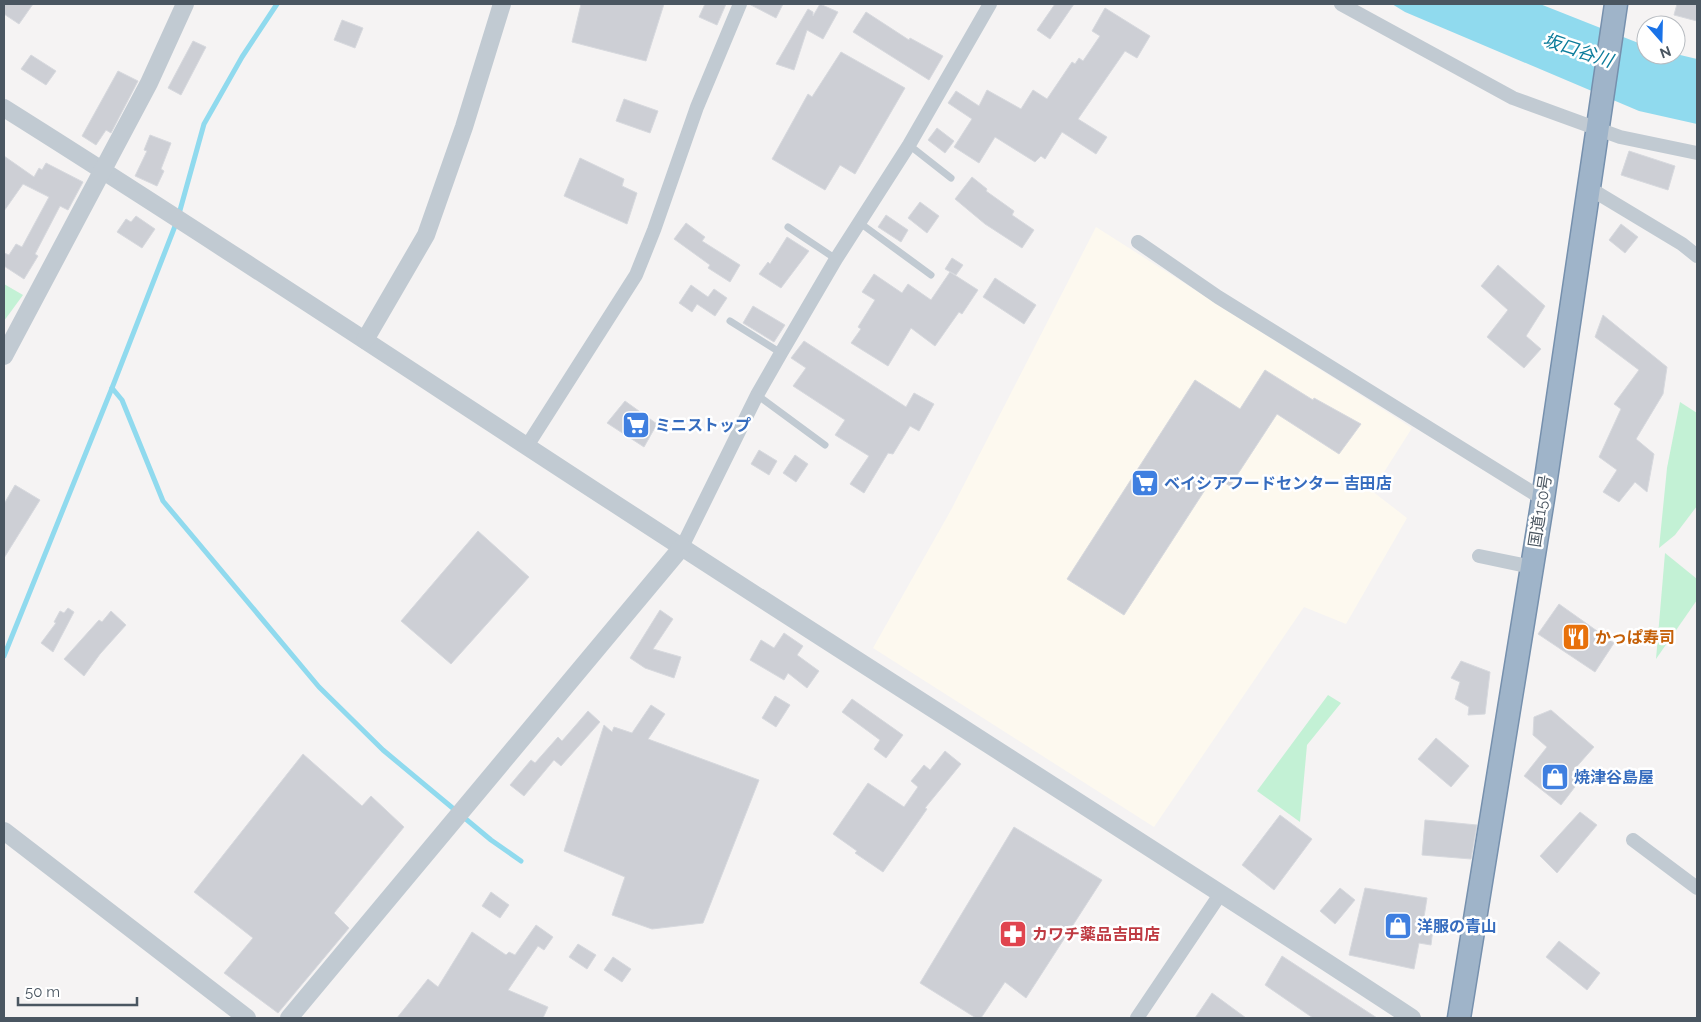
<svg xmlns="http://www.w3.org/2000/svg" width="1701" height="1022" viewBox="0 0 1701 1022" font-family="Raleway,'Noto Sans JP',sans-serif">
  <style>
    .commercial { fill: #fdf9ef }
    .green { fill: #c3f1d5 }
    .water { fill: #90daee }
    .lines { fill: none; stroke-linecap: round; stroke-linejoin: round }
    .stream { stroke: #90daee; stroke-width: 5 }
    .building { fill: #cdcfd5; stroke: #d7d9de }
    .trunk-casing { stroke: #7690ad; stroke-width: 25 }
    .service { stroke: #c1cad2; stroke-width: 7 }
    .minor { stroke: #c1cad2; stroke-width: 14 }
    .tertiary { stroke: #c1cad2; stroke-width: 18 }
    .trunk { stroke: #9fb4c9; stroke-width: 22 }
    .labels { text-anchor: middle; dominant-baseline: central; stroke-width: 5; stroke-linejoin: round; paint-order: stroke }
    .shop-label { font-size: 16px; font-weight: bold; fill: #366cbe; stroke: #fff; text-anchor: start }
    .street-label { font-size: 16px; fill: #4a5661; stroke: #fff }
    .food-label { font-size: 16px; font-weight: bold; fill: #c56008; stroke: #fff; text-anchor: start }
    .health-label { font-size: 16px; font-weight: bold; fill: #be3a42; stroke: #fff; text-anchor: start }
    .water-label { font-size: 18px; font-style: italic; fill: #0c7c9b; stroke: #fff }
  </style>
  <rect width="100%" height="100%" fill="#f5f3f3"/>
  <!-- commercial -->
  <polygon class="commercial" points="1096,227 1412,428 1372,491 1407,518 1346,624 1304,607 1154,827 873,648 951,510"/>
  <!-- green -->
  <g class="green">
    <polygon points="4,284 23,295 4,321"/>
    <polygon points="1680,402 1697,413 1697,506 1675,535 1659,548 1667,468"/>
    <polygon points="1665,553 1697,579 1697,600 1656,659"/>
    <polygon points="1328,695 1341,703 1307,745 1300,822 1257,791"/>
  </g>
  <!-- water -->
  <polygon class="water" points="1392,4 1540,4 1646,46 1646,55 1676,54 1697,59 1697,124 1639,111 1405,12"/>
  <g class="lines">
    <!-- stream -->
    <g class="stream">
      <polyline points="112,388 122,400 163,501 319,687 383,750 491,840 521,861"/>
      <polyline points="4,656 112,388 177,221 204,124 242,57 277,4"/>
    </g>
  </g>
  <!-- building -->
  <g class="building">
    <polygon points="4,4 33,4 19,24 4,14"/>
    <polygon points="581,4 664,4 646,61 572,42"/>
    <polygon points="705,4 726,4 717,25 699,17"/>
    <polygon points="749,4 783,4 776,18"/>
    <polygon points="820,4 838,12 823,39 807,30 794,70 776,64 808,9 813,12 813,16"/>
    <polygon points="1055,4 1074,4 1050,39 1037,30"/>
    <polygon points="1677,4 1697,4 1697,21 1674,15"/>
    <polygon points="1105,8 1150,36 1137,58 1125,51 1078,119 1107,137 1096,154 1062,132 1045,159 1041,156 1035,162 995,137 979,163 954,147 972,119 948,103 956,91 979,106 987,90 1021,109 1033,90 1047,99 1072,62 1075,64 1079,58 1083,61 1100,36 1092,31"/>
    <polygon points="866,12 909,40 910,38 943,56 929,80 853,32"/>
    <polygon points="342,20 363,28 355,48 334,40"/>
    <polygon points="193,41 206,47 181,95 168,88"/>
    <polygon points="841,52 905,88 855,174 840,165 825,190 772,159 808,94 812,97"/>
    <polygon points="31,55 56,71 46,85 21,69"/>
    <polygon points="118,71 138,81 111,133 106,130 96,145 82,136"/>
    <polygon points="624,99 658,111 650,133 616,121"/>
    <polygon points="937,128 954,141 945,153 928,140"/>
    <polygon points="150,135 171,143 161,169 164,171 157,186 135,176 147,151 144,150"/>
    <polygon points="1629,151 1675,166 1668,190 1621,175"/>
    <polygon points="4,156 34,177 39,168 42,170 46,163 83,182 68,210 60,206 35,254 38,256 24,279 4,266 4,253 9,255 16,244 22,247 49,197 23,184 4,211"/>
    <polygon points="580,158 624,179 622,186 637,193 627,224 564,196"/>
    <polygon points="972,177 987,189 986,191 1014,211 1012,215 1034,230 1022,248 985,224 955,199"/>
    <polygon points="920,202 939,216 927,233 908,218"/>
    <polygon points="886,215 908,230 901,242 878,227"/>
    <polygon points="136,216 155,229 142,248 117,232 126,219 131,222"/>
    <polygon points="686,223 705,237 702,241 740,265 730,282 708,268 710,265 674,239"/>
    <polygon points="1621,224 1638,237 1625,253 1609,240"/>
    <polygon points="787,237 809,251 781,288 759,274 768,262 770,264"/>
    <polygon points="952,258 963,265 956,275 945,269"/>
    <polygon points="1498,265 1545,306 1526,336 1541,349 1524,368 1487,337 1508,310 1481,286"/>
    <polygon points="950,272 978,290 962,314 959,312 935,346 911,328 888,366 851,343 861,329 858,327 875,300 862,292 874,274 902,293 908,284 931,300"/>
    <polygon points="995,278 1036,305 1024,324 983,297"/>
    <polygon points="691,285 708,297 714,289 727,298 715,316 697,304 692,312 679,303"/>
    <polygon points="753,306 785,325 774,342 743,323"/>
    <polygon points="1603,315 1667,367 1663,394 1636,439 1654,454 1647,492 1635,482 1619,502 1603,492 1617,470 1599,457 1621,409 1614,404 1639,370 1595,337"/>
    <polygon points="804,341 906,407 914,393 934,404 919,431 910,426 893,454 888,453 864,493 850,484 869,456 835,435 845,420 793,386 806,368 791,358"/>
    <polygon points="1265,370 1313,400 1314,398 1361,424 1339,454 1277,414 1230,486 1214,476 1124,615 1067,579 1195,380 1240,409"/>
    <polygon points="625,401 657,424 644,447 607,423"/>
    <polygon points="759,450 777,461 769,475 751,464"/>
    <polygon points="795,455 808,464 796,482 783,473"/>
    <polygon points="15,485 40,500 4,558 4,504"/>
    <polygon points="478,531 529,577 451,664 401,621"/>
    <polygon points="1559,604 1614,643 1595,672 1538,634"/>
    <polygon points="68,608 74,612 53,652 41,643 56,623 54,622 60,611 64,613"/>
    <polygon points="660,610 673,619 653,649 681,657 674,678 645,668 630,658"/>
    <polygon points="111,611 126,625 100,654 84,676 64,659 99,620 102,622"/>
    <polygon points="784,633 803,646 797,655 819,671 807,688 788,673 784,680 750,660 761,640 774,648"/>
    <polygon points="1461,661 1490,672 1485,714 1468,715 1469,707 1455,699 1460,682 1451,678"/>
    <polygon points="775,696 790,705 776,727 762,718"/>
    <polygon points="852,699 903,735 886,758 874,749 880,740 842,712"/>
    <polygon points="651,705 665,714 648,739 759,780 703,923 652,929 612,915 625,877 564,851 604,725 612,732 614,727 632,733"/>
    <polygon points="1551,710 1594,747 1572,772 1581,779 1561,805 1524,776 1547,747 1533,735 1534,717"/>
    <polygon points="588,711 600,722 561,766 554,760 524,796 510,785 531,760 535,763 558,737 562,741"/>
    <polygon points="1436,738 1469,766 1451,787 1418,759"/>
    <polygon points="945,751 961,764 925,808 927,809 883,872 855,853 857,851 833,834 868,783 904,807 918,787 911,781 924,765 930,770"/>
    <polygon points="303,754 362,806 371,796 404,827 334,913 349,928 278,1013 224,973 253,938 194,892"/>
    <polygon points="1580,812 1597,825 1557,873 1540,856"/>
    <polygon points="1280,815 1312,839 1274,890 1242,865"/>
    <polygon points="1425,820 1477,825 1471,859 1422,855"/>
    <polygon points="1014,827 1102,880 1026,998 1005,982 981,1018 976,1018 920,983"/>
    <polygon points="1340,888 1355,900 1335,924 1320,911"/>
    <polygon points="1365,888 1427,898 1424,917 1434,920 1431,945 1419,943 1414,969 1349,955"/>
    <polygon points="491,892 509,905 500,918 482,906"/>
    <polygon points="536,925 553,937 544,950 538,946 508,990 548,1007 543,1018 397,1018 428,979 438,987 472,932 506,955 509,952 515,955"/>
    <polygon points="1559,941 1600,973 1587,990 1546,957"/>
    <polygon points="578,944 596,955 587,969 569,957"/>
    <polygon points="1282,956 1377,1018 1313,1018 1265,985"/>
    <polygon points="613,957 631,969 622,982 604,970"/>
    <polygon points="1212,993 1246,1018 1195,1018"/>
  </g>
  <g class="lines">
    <!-- trunk casing -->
    <g class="trunk-casing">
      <polyline id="trunk" points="1459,1018 1543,499 1616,4"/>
    </g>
    <!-- service -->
    <g class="service">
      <polyline points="909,145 951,178"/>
      <polyline points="860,223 931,275"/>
      <polyline points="788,227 836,259"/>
      <polyline points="730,321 781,353"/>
      <polyline points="757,395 825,445"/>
    </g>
    <!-- minor -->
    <g class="minor">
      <polyline points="1341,4 1513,98 1620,137 1697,153"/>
      <polyline points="1589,188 1682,244 1697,256"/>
      <polyline points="1138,242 1218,297 1543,499"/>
      <polyline points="527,446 636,275 654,230 697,107 740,4"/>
      <polyline points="682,547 757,395 781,353 836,259 909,145 990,4"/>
      <polyline points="1479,556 1532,567"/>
      <polyline points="1633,840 1697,888"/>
      <polyline points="1137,1018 1221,893"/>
    </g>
    <!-- tertiary -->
    <g class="tertiary">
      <path d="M4,108C232,251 456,401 683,548C925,705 1170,859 1412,1018"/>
      <polyline points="365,340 426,235 464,127 502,4"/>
      <polyline points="4,356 149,83 185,4"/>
      <polyline points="4,831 247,1018"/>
      <polyline points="289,1018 682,547"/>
    </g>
    <!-- trunk -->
    <use href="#trunk" class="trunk"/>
  </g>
  <!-- icons -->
  <defs>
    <g id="supermarket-square" transform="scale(1.4375)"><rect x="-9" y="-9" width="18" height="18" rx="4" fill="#3f7fe0" stroke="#fff"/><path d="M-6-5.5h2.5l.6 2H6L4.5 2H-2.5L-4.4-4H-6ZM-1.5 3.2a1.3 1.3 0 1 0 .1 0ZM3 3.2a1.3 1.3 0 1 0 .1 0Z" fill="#fff"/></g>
    <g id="restaurant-square" transform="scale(1.4375)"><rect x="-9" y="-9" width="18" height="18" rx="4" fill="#e8710a" stroke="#fff"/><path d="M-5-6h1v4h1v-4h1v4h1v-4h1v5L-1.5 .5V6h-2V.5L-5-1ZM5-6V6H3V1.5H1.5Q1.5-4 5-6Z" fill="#fff"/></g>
    <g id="shop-square" transform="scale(1.4375)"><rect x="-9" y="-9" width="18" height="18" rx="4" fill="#3f7fe0" stroke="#fff"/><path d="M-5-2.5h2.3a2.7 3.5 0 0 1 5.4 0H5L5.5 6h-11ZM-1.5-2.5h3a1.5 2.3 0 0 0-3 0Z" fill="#fff"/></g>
    <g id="pharmacy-square" transform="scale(1.4375)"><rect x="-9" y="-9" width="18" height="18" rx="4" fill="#e0444e" stroke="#fff"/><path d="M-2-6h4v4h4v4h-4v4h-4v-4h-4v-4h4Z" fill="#fff"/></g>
  </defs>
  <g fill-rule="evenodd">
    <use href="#supermarket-square" x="636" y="425"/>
    <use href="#supermarket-square" x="1145" y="483"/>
    <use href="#restaurant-square" x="1576" y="637"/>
    <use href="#shop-square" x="1555" y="777"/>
    <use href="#shop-square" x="1398" y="926"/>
    <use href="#pharmacy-square" x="1013" y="934"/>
  </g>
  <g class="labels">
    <!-- shop labels -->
    <g class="shop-label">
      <text x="655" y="425">ミニストップ</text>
      <text x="1164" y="483">ベイシアフードセンター 吉田店</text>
      <text x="1574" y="777">焼津谷島屋</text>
      <text x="1417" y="926">洋服の青山</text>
    </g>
    <!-- street labels -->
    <g class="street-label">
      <text transform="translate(1540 511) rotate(-81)">国道150号</text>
    </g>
    <!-- food labels -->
    <g class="food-label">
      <text x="1595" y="637">かっぱ寿司</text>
    </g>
    <!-- health labels -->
    <g class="health-label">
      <text x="1032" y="934">カワチ薬品吉田店</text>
    </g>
    <!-- water labels -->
    <g class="water-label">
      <text transform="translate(1578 50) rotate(18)">坂口谷川</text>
    </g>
  </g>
  <!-- border -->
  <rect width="1701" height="1022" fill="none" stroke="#4a5661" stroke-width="10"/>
  <!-- north arrow -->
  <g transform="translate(1661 40) rotate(160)"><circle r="24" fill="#ffffff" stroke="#b7bbc0"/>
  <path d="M0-4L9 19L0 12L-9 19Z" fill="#1a73e8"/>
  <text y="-8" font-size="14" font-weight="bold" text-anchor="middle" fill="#4a5661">N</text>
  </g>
  <!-- scale -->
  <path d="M18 997v8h119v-8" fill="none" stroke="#4a5661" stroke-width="2.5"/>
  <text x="25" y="997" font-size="15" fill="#4a5661" stroke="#ffffff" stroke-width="4" paint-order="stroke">50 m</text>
</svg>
